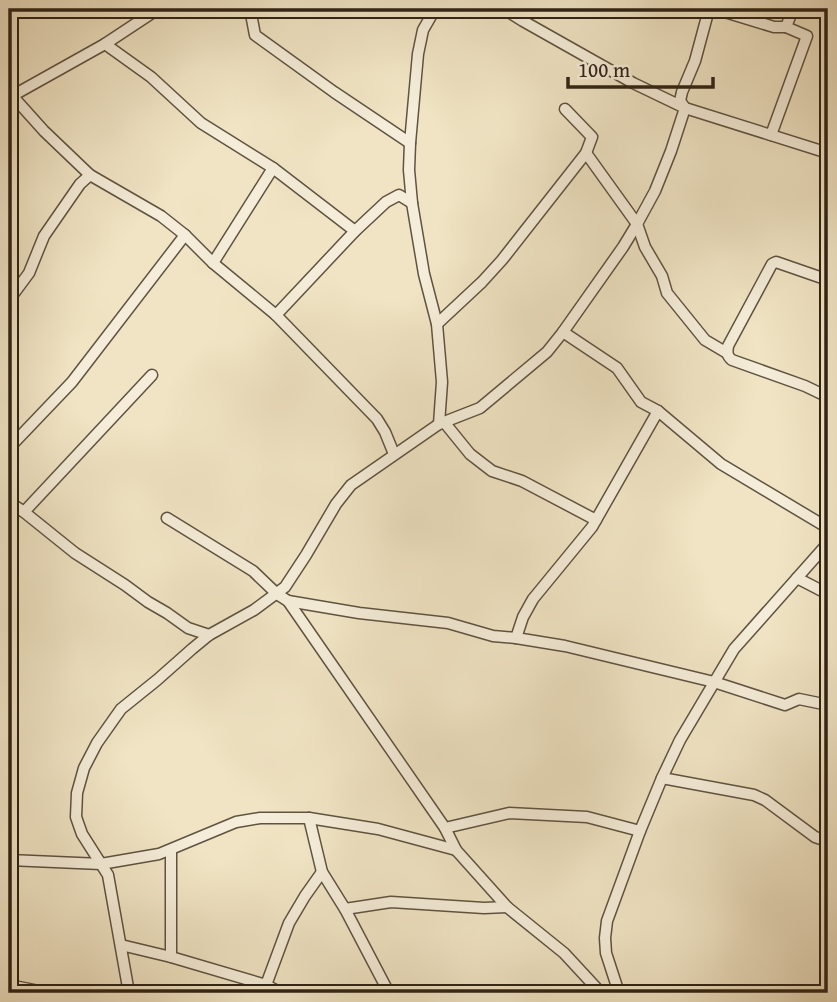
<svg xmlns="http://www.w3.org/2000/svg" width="837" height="1002" viewBox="0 0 837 1002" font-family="'Gentium Book Plus',serif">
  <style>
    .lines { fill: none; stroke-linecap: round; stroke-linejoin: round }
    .minor-casing { stroke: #5f5341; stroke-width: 13 }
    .minor { stroke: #f5edd9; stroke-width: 10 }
  </style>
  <rect width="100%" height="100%" fill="#f0e4c4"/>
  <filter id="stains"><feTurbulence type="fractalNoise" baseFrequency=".00286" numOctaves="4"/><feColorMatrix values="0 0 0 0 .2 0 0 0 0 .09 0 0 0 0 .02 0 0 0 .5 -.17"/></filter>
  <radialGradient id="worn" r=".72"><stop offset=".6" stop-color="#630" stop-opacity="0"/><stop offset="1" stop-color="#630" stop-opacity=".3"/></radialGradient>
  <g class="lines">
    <!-- minor casing -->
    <g class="minor-casing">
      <g id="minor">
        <polyline points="244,9 251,14 255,35 334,92 410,143"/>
        <polyline points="435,9 423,30 418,54 410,143 409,170 412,203 424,274 437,324 442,382 439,424"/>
        <polyline points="504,9 523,21 633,83 685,108 828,153"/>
        <polyline points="715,9 774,27 786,27"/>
        <polyline points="105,44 151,77 201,123 273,168 355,231"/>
        <polyline points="9,92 44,131 90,175 161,216 185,235 213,263 276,315 377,419 385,432 394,454"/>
        <polyline points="9,101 12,96 105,44 158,9"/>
        <polyline points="771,135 807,36 786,27 793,9"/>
        <polyline points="586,153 637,224 645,247 662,276 667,293 705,340 727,353"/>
        <polyline points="213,263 273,168"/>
        <path d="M828,280L776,262L772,264L728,346C727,353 727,356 732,360L805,386L828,397"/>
        <polyline points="9,300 29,273 44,236 80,184 90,175"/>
        <polyline points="276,315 355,231 386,202 399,195 412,203"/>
        <polyline points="437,324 482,282 502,260 586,153 592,137 565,109"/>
        <polyline points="563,332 617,368 641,402 658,411 721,464 828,528"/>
        <polyline points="444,422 470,454 492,471 522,481 596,520"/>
        <polyline points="9,448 72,382 185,235"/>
        <polyline points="9,502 24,512 75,553 125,585 148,602 167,613 188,628 209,635"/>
        <polyline points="24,512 152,375"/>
        <polyline points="167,518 253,571 277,594 288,601 445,828 456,850 507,907 564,953 601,993"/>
        <polyline points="797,578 828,594"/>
        <polyline points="288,601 359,613 448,623 493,636 516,638 565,646 714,682 785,705 799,699 828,705"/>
        <polyline points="516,638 523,617 533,599 592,527 658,411"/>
        <polyline points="662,778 754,795 765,800 815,837 824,840 828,839"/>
        <polyline points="309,818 322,872 345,909 389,993"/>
        <polyline points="445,828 509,813 587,817 640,831"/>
        <polyline points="9,860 101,864 159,854 236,822 260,818 309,818 378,829 456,850"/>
        <polyline points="345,909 391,902 484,908 507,907"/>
        <polyline points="121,945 171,957 266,985 281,993"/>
        <polyline points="171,957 171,850"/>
        <polyline points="9,985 49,993"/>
        <polyline points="266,985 289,923 305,896 322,872"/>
        <polyline points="129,993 108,875 82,834 76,817 77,793 84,768 97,743 121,709 157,680 192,649 209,635 254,610 285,587 306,555 336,504 351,485 439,424 480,408 547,352 563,332 623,247 637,224 655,191 671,151 685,108 680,101 682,92 695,61 709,9"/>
        <polyline points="417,993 430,993"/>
        <polyline points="619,993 606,953 605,938 607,921 640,831 662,778 680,740 734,649 828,543"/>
        <polyline points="763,993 763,991"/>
      </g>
    </g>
    <!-- minor -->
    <use href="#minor" class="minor"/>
  </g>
  <!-- margin -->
  <rect width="837" height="1002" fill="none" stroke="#f0e4c4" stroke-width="35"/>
  <rect x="10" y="10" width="816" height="981" fill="none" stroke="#2f2315" stroke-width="3.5"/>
  <rect x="18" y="18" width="802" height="967" fill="none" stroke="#2f2315" stroke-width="2"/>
  <!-- scale -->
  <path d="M568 77v10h145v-10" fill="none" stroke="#2f2315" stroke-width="3.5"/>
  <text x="578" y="77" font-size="21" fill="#2f2315" stroke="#f5edd9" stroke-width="5" paint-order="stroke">100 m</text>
  <rect width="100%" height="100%" filter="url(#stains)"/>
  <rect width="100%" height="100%" fill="url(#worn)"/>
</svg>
